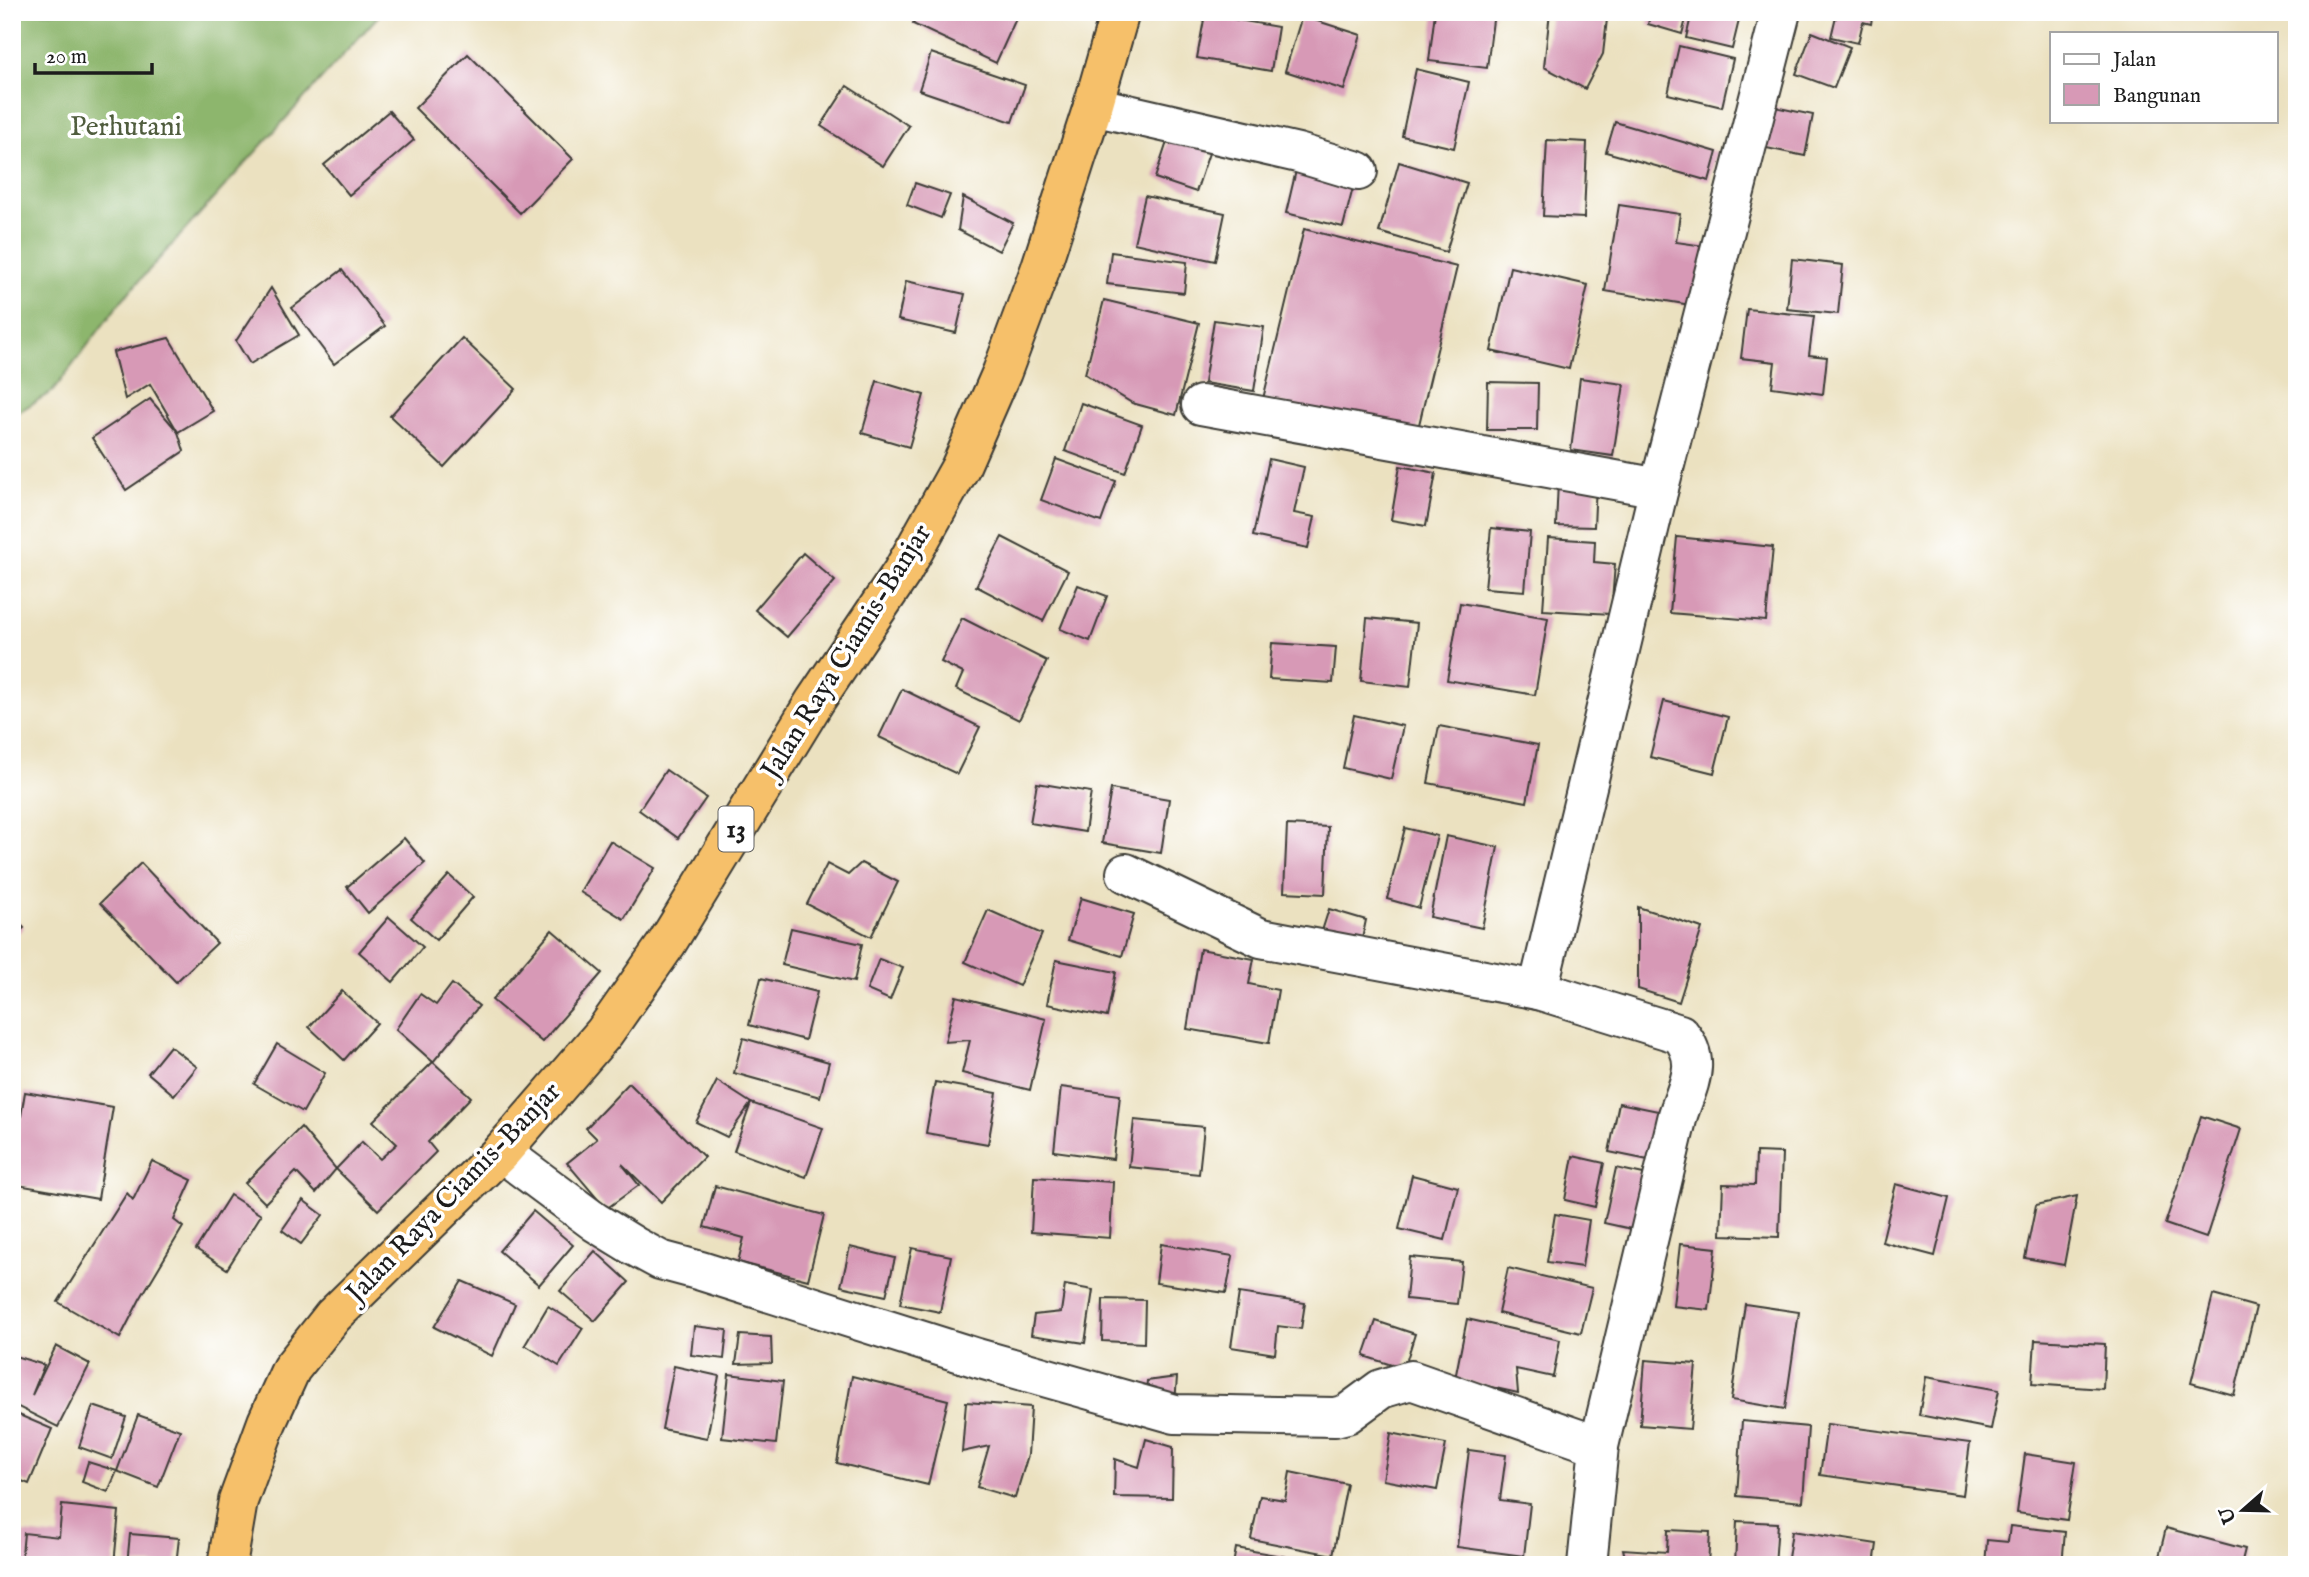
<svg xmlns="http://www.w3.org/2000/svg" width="2309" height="1577" viewBox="0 0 2309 1577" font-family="'IM FELL English',serif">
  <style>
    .forest { fill: #8db66d; stroke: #546944; stroke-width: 2 }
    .building { fill: #d799b6 }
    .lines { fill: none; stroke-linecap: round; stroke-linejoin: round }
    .street-casing { stroke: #3b3a35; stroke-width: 42 }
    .highway-casing { stroke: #3b3a35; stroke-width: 42 }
    .street { stroke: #fff; stroke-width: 38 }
    .highway { stroke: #f6c06b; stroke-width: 38 }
    .labels { text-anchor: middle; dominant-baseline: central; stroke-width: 7; stroke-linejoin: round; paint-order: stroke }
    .shield { fill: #fff; stroke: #606060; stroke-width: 2 }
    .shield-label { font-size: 26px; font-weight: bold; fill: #1c1c1c }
    .park-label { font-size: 28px; fill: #505d3e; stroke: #fff }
    .street-label { font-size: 28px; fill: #1c1c1c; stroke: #fff }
  </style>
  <rect width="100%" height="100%" fill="#fff"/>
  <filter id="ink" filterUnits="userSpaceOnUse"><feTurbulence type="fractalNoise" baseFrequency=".0143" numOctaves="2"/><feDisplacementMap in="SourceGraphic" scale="14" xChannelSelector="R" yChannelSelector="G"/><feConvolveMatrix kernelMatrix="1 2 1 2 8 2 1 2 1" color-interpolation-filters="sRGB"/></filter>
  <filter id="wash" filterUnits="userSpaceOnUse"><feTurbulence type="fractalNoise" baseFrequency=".00686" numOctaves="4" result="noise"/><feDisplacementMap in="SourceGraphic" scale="28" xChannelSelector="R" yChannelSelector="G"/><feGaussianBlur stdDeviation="1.57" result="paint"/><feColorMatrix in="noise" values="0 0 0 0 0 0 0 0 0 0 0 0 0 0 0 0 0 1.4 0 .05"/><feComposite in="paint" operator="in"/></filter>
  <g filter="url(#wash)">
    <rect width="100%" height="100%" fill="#ebe1c0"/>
    <!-- forest -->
    <polygon class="forest" points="12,12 382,12 122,300 53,391 12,416"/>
    <g id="blocks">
      <!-- building -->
      <g class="building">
        <polygon points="918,12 1019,12 996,63 913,24"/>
        <polygon points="1435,12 1494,12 1487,68 1429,61"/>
        <polygon points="1550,12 1607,19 1603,54 1585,89 1544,67"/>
        <polygon points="1651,12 1688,12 1682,34 1648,24"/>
        <polygon points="1692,12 1741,12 1732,49 1686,38"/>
        <polygon points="1837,12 1873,12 1871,24 1863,22 1858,43 1831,37"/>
        <polygon points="1205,14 1278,27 1271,71 1197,58"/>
        <polygon points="1302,16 1361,35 1344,90 1285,71"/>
        <polygon points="1812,32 1850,47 1834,88 1796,74"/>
        <polygon points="1679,46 1733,59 1722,107 1668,94"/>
        <polygon points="931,53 1025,85 1012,122 919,90"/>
        <polygon points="468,54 573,159 520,213 415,108"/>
        <polygon points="1416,69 1469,82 1454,148 1402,136"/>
        <polygon points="847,86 909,126 883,166 821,126"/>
        <polygon points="1765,105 1813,115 1805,156 1757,146"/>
        <polygon points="389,111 414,140 349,195 324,165"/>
        <polygon points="1615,122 1717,152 1709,181 1606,152"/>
        <polygon points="1172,127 1213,141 1196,192 1155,178"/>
        <polygon points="1547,140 1587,142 1584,218 1543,216"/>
        <polygon points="1298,162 1356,176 1343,227 1286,213"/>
        <polygon points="1399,162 1467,183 1446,252 1379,232"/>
        <polygon points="915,183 950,195 941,218 907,205"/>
        <polygon points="1145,196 1225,213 1215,261 1134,243"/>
        <polygon points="963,197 1013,223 999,251 958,230"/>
        <polygon points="1619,205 1680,214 1676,242 1712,247 1703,307 1605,291"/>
        <polygon points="1304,229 1457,267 1416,437 1263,399"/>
        <polygon points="1111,252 1187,262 1184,293 1107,284"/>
        <polygon points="1792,259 1843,265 1838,314 1787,309"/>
        <polygon points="1510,267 1588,285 1569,369 1491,351"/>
        <polygon points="342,270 385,326 334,364 292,308"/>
        <polygon points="906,281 965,294 956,333 898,320"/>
        <polygon points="271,288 299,335 250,364 236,341"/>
        <polygon points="1104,300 1199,323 1176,415 1132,403 1085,374"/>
        <polygon points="1747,309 1814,316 1809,355 1827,357 1823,394 1772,387 1775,362 1741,358"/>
        <polygon points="1214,320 1264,327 1254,391 1204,383"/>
        <polygon points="169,338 213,411 178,432 150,384 125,399 113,352"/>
        <polygon points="462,338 516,389 444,467 390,416"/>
        <polygon points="1580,378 1624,384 1613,456 1571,450"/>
        <polygon points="877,381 924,395 909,447 862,433"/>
        <polygon points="1488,382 1538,383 1537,430 1487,430"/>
        <polygon points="150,399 178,432 184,451 126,490 92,438"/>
        <polygon points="1081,403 1142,425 1125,473 1065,451"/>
        <polygon points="1056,459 1116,481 1101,522 1041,500"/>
        <polygon points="1269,459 1304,467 1294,513 1315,517 1308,548 1253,536"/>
        <polygon points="1400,466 1436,473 1426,526 1391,520"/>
        <polygon points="1558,482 1596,483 1594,527 1556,526"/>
        <polygon points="1491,528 1530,532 1525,591 1485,588"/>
        <polygon points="1002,537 1068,571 1043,621 976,586"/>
        <polygon points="1677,537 1773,547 1766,621 1670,613"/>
        <polygon points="1548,538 1595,541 1594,562 1615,564 1611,614 1543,610"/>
        <polygon points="803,553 835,581 787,637 755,610"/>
        <polygon points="1078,585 1107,596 1090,641 1060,629"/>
        <polygon points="1460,603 1548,618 1535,695 1447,680"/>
        <polygon points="962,618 1047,661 1019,720 956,689 963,673 941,662"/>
        <polygon points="1367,618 1417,623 1410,687 1361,681"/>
        <polygon points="1272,643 1336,647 1333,683 1269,679"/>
        <polygon points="902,689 980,727 957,774 879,737"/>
        <polygon points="1664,701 1728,717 1714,773 1650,757"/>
        <polygon points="1354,715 1403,726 1391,779 1343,768"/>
        <polygon points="1439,726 1538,745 1527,802 1428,783"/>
        <polygon points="666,770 706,798 678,838 639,810"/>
        <polygon points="1037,783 1091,792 1085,832 1030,823"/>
        <polygon points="1111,789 1169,799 1161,853 1102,843"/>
        <polygon points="1287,825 1328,827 1325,894 1284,892"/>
        <polygon points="1405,828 1437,836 1419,908 1387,899"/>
        <polygon points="1446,836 1498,847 1482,928 1430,917"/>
        <polygon points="404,838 425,863 368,913 347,887"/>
        <polygon points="610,841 655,868 624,919 580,892"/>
        <polygon points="141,863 217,943 176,982 100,903"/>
        <polygon points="861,863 898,882 871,937 807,904 827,864 848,875"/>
        <polygon points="449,875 473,897 436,940 411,918"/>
        <polygon points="1081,898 1134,914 1122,956 1068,940"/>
        <polygon points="1638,907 1702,928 1679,1002 1638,989"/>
        <polygon points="1329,909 1366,920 1362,939 1322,931"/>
        <polygon points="988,910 1042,934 1019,986 965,962"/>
        <polygon points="12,915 24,928 12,938"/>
        <polygon points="389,917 423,947 393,982 359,952"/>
        <polygon points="791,928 862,944 854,982 782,965"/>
        <polygon points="552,930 602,973 542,1042 492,1000"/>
        <polygon points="1200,949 1254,959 1249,984 1278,990 1269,1043 1187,1029"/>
        <polygon points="879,959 903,968 890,1000 867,990"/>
        <polygon points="1056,960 1116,972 1107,1017 1047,1004"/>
        <polygon points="761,978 817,992 805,1040 749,1025"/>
        <polygon points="452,984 479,1006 433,1062 396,1029 420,994 436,1005"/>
        <polygon points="342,991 377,1023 344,1060 309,1027"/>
        <polygon points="956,996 1046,1019 1030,1090 962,1073 970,1040 945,1042"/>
        <polygon points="743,1038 829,1062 820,1097 734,1073"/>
        <polygon points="277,1044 325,1073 303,1112 254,1084"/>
        <polygon points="170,1046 197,1067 174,1095 148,1073"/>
        <polygon points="433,1062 471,1097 428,1142 436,1152 378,1210 336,1169 362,1142 380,1159 397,1144 373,1121"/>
        <polygon points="717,1081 751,1103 727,1137 696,1122"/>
        <polygon points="935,1082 997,1093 988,1144 926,1133"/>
        <polygon points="629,1083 704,1157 661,1202 622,1164 639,1185 606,1209 567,1163 597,1139 586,1128"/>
        <polygon points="1061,1087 1120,1095 1113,1159 1054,1151"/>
        <polygon points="25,1092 113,1107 98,1199 12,1184 12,1170"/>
        <polygon points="751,1103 823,1128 806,1177 734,1151"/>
        <polygon points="1619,1103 1663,1112 1653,1161 1609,1152"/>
        <polygon points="2201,1116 2241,1129 2206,1238 2165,1224"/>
        <polygon points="1134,1120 1204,1127 1199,1174 1129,1167"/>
        <polygon points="301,1127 336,1169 316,1193 296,1172 265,1203 245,1183"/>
        <polygon points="1756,1152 1782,1153 1779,1237 1721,1235 1723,1184 1755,1185"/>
        <polygon points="1573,1156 1604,1163 1595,1207 1565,1200"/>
        <polygon points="152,1161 192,1180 174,1220 183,1227 140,1299 120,1338 58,1302 127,1193 133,1200"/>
        <polygon points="1616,1168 1648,1175 1636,1230 1604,1223"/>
        <polygon points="1412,1175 1458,1187 1445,1240 1399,1229"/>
        <polygon points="1034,1177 1113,1182 1110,1238 1031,1232"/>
        <polygon points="1896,1184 1949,1198 1935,1256 1882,1242"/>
        <polygon points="715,1186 824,1215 808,1280 738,1262 744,1238 704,1227"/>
        <polygon points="230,1195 261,1215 227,1269 196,1249"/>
        <polygon points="2077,1196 2064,1265 2025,1258 2036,1205"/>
        <polygon points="303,1200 323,1215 301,1244 282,1230"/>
        <polygon points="533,1211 573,1245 539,1285 499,1251"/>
        <polygon points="1555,1214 1589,1220 1582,1267 1547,1262"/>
        <polygon points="1161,1244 1233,1256 1226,1293 1156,1283"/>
        <polygon points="1680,1244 1716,1248 1709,1310 1673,1306"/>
        <polygon points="850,1247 895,1258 886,1296 841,1286"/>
        <polygon points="912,1248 951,1256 940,1312 900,1304"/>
        <polygon points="595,1251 629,1282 595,1321 560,1291"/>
        <polygon points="1410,1257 1462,1262 1457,1304 1406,1299"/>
        <polygon points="1508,1268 1592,1288 1581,1333 1498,1313"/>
        <polygon points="462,1281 515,1304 492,1356 434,1327"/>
        <polygon points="1065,1285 1093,1290 1085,1343 1031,1335 1034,1315 1061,1312"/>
        <polygon points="1239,1293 1305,1303 1301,1329 1278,1326 1275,1354 1231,1347"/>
        <polygon points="2213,1295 2256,1307 2234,1395 2191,1383"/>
        <polygon points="1103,1299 1145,1300 1144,1343 1102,1341"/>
        <polygon points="1745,1304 1799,1312 1785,1409 1731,1400"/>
        <polygon points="548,1306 583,1328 559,1366 525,1345"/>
        <polygon points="1467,1319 1560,1340 1553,1377 1516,1369 1518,1393 1455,1379"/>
        <polygon points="1376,1321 1415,1334 1404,1369 1364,1356"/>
        <polygon points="694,1326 727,1330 724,1359 691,1355"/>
        <polygon points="740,1335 771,1337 772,1363 736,1364"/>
        <polygon points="2035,1340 2105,1344 2103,1389 2032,1384"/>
        <polygon points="56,1346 90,1364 58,1427 12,1404 12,1355 44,1365 32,1395"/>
        <polygon points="1645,1360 1696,1364 1690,1429 1640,1425"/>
        <polygon points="674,1366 719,1376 707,1438 662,1429"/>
        <polygon points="729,1374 783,1381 776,1444 722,1438"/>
        <polygon points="852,1376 948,1400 928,1485 837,1463"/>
        <polygon points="1177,1377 1175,1403 1145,1400 1147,1381"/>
        <polygon points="1926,1377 1999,1390 1991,1429 1919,1415"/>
        <polygon points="966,1402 1031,1407 1028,1455 1015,1498 977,1487 989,1446 962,1452"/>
        <polygon points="93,1406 126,1417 112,1459 79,1447"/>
        <polygon points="12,1412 52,1429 29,1484 12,1477"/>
        <polygon points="138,1415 180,1430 158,1487 117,1471 108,1492 82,1482 88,1462 117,1471"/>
        <polygon points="1742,1421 1808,1427 1803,1502 1737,1496"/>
        <polygon points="1827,1424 1970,1443 1963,1495 1820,1475"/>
        <polygon points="1391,1433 1446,1444 1437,1490 1383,1480"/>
        <polygon points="1146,1439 1173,1447 1172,1498 1114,1497 1115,1459 1139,1467"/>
        <polygon points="1469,1450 1506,1455 1500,1500 1530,1504 1524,1556 1457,1547"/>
        <polygon points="2025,1454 2076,1462 2067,1520 2017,1513"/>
        <polygon points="1290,1472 1347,1484 1333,1555 1251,1539 1260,1496 1285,1500"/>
        <polygon points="62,1505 119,1511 114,1565 21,1565 24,1533 59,1537"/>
        <polygon points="1737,1521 1778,1523 1775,1565 1735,1565"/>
        <polygon points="2010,1526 2065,1532 2062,1565 1985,1565 1987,1540 2008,1542"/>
        <polygon points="2166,1528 2245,1549 2241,1565 2157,1565"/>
        <polygon points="1668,1530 1710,1532 1708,1565 1627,1565 1623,1549 1667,1552"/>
        <polygon points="1792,1531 1877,1544 1874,1565 1787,1565"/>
        <polygon points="130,1534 179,1538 176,1565 127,1565"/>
        <polygon points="1236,1548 1304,1560 1303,1565 1233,1565"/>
      </g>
    </g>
  </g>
  <g filter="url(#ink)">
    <use href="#blocks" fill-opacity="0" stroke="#3b3a35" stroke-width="2"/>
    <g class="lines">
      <!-- street casing -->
      <g class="street-casing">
        <g id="street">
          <polyline points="1093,106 1298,153 1358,171"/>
          <polyline points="1201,405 1659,488"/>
          <polyline points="1126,873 1261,938 1538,990"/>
          <polyline points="501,1152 595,1222 634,1246 660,1260 701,1271 977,1358 1175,1414 1335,1417 1347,1414 1381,1389 1411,1380 1599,1446"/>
          <path d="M1587,1565L1599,1446L1678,1115C1688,1084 1703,1062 1680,1034L1538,990L1659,488L1781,12"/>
        </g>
      </g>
      <!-- highway casing -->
      <g class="highway-casing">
        <polyline id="highway" points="227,1565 238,1501 267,1422 291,1369 333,1316 501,1152 604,1033 667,943 815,701 902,572 960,468 1002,372 1040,270 1093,106 1120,12"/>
      </g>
      <!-- street -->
      <use href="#street" class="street"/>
      <!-- highway -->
      <use href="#highway" class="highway"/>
    </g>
  </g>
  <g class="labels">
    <!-- shield labels -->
    <rect class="shield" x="718.5" y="806.5" width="35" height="45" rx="5"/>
    <g class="shield-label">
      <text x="736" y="829">13</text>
    </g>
    <!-- park labels -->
    <g class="park-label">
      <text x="126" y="127">Perhutani</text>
    </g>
    <!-- street labels -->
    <g class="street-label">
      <text transform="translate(847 652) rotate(-58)">Jalan Raya Ciamis-Banjar</text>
      <text transform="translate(454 1193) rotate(-46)">Jalan Raya Ciamis-Banjar</text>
    </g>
  </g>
  <!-- margin -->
  <rect width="2309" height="1577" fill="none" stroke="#fff" stroke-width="42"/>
  <!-- legend -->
  <rect x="2050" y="32" width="228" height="91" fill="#ffffff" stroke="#a4a4a4" stroke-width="2"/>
  <rect x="2064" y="54" width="35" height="10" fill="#ffffff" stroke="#a4a4a4" stroke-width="2"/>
  <text x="2113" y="66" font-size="21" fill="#1c1c1c">Jalan</text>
  <rect x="2064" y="84" width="35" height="21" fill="#d799b6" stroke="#a4a4a4" stroke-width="2"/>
  <text x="2113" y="102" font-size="21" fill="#1c1c1c">Bangunan</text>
  <!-- north arrow -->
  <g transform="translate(2243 1510) rotate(250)" stroke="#ffffff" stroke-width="5" paint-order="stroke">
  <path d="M0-5L12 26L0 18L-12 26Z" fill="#1c1c1c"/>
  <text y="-10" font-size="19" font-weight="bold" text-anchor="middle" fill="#1c1c1c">U</text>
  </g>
  <!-- scale -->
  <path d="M35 63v10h117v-10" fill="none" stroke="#1c1c1c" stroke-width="3.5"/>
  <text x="46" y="63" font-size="21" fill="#1c1c1c" stroke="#ffffff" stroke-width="5" paint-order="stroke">20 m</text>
</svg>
